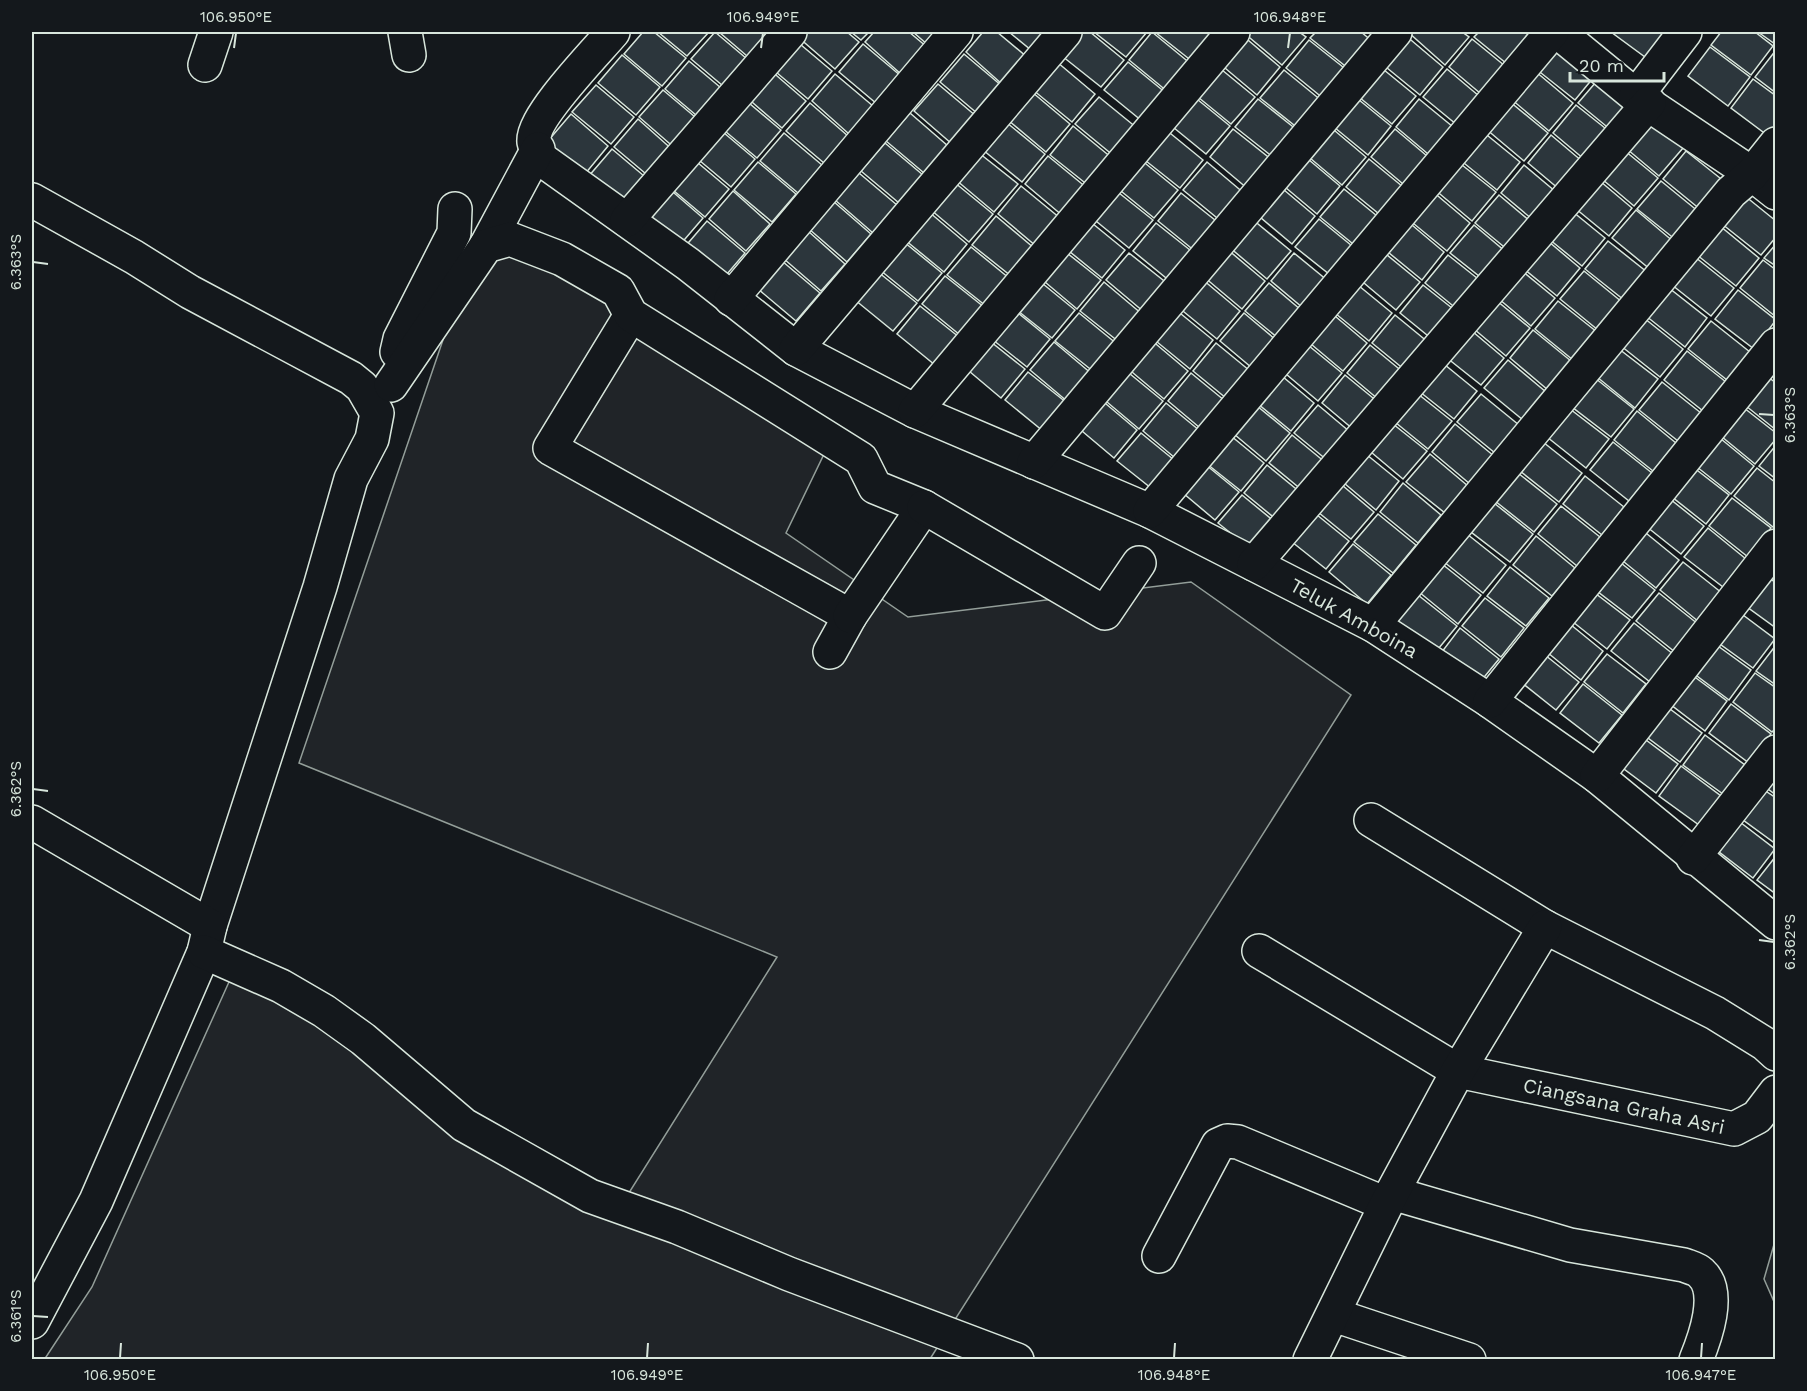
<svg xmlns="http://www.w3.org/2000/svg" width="1807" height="1391" viewBox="0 0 1807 1391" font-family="'Work Sans',sans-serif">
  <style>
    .green { fill: #202428; stroke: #939e99; stroke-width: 1.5 }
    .building { fill: #2c363c; stroke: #d8e6dc; stroke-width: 1.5 }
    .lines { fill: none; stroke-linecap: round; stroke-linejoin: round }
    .minor-casing { stroke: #d8e6dc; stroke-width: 36 }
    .minor { stroke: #14181c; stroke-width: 33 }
    .ticks { fill: none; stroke: #d8e6dc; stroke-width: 2 }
    .labels { text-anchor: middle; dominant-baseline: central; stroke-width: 4.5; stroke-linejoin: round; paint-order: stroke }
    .street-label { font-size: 20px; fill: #d8e6dc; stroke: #14181c }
    .neatline { fill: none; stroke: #d8e6dc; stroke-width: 2 }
    .ticks-label { font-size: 15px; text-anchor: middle; fill: #d8e6dc }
  </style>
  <rect width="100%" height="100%" fill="#14181c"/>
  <!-- green -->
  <g class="green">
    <polygon points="479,234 838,425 786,533 908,617 1191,582 1351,695 930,1359 44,1360 92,1287 233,973 622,1204 777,957 299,763"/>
    <polygon points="1775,1241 1776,1304 1775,1304 1764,1279"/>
  </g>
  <!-- building -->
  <g class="building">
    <polygon points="643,32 654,32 686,58 662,86 624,54"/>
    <polygon points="658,32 709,32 687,56"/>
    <polygon points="715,32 753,64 729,91 691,59"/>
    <polygon points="719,32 776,32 754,62"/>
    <polygon points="803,32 847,32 859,42 835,69 798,37"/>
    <polygon points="851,32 869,32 861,40"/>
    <polygon points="874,32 909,32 927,47 902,75 865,42"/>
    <polygon points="913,32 940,32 928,45"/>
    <polygon points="983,32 997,32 1027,57 1003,85 966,52"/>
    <polygon points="1009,32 1047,32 1031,50"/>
    <polygon points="1083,32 1090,32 1124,60 1101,87 1062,56"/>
    <polygon points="1094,32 1147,32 1126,57"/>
    <polygon points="1152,32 1191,64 1168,92 1129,60"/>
    <polygon points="1155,32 1213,32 1193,62"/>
    <polygon points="1245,32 1299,32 1306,37 1282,65 1244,33"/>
    <polygon points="1316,32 1361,32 1372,41 1349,69 1310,38"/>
    <polygon points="1408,32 1462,32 1469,37 1445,65"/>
    <polygon points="1479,32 1525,32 1536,41 1512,68 1474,37"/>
    <polygon points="1611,32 1665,32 1645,57"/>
    <polygon points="1721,32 1755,32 1773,46 1751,75 1711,45"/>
    <polygon points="1758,32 1776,32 1776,44 1775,44"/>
    <polygon points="1242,35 1280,67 1257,95 1219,63"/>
    <polygon points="1405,35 1443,67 1420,95 1381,63"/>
    <polygon points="794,39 832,71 808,99 770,67"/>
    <polygon points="1472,39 1510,70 1487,99 1449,67"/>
    <polygon points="1309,40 1348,71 1324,99 1286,68"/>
    <polygon points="1560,41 1598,72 1575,100 1536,69"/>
    <polygon points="863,44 901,76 877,104 839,72"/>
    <polygon points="1710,47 1750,77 1728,106 1688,76"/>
    <polygon points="1776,50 1776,93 1755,77"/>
    <polygon points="964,54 1002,86 978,114 940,82"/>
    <polygon points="622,55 660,87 636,115 598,83"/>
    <polygon points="689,61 727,93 703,121 665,89"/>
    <polygon points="1057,62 1095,94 1072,122 1033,90"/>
    <polygon points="1128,62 1166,93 1142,121 1104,90"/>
    <polygon points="1216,65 1255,97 1231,124 1193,93"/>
    <polygon points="1378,65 1416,96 1392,124 1354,93"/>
    <polygon points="769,69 806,101 782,128 745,96"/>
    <polygon points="1447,69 1485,101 1462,129 1423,97"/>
    <polygon points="1284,70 1322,101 1299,129 1260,98"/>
    <polygon points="1535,71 1573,103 1549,131 1511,99"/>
    <polygon points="835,74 873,106 849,134 812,101"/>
    <polygon points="1602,75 1640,107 1617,135 1578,103"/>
    <polygon points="1753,79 1776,96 1776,132 1771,138 1731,108"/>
    <polygon points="938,84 976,116 952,144 914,111"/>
    <polygon points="596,85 634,117 611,144 572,112"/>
    <polygon points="663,90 701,122 677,150 639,117"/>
    <polygon points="1032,92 1070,124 1046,152 1008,120"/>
    <polygon points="1192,95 1230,126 1206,154 1168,123"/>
    <polygon points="1353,95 1391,126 1368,155 1329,123"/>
    <polygon points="1099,97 1137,128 1114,156 1075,124"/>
    <polygon points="743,98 781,130 757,158 719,126"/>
    <polygon points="1258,99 1297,130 1274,158 1235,127"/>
    <polygon points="1419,99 1458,131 1434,159 1396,127"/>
    <polygon points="1509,101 1548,133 1524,161 1486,129"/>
    <polygon points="810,103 848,136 824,163 786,131"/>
    <polygon points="1576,105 1615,136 1591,165 1553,133"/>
    <polygon points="910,113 948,146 924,173 886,141"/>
    <polygon points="571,114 608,146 585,174 547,142"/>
    <polygon points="1644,116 1683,148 1659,176 1621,144"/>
    <polygon points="638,119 675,152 652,179 614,147"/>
    <polygon points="1006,122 1045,154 1022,182 983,150"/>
    <polygon points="1328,125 1366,157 1342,185 1304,153"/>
    <polygon points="1073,126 1112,158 1089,186 1050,155"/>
    <polygon points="717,127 755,159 731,187 693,155"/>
    <polygon points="1165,129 1203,160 1180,188 1141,157"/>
    <polygon points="1233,129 1272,160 1248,189 1210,157"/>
    <polygon points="1395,129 1433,161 1409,189 1371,157"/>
    <polygon points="1482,131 1520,162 1497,190 1459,159"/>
    <polygon points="784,133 822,165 798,193 760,161"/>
    <polygon points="1551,135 1589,167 1566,195 1528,163"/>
    <polygon points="885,143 923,175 899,203 861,171"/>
    <polygon points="1619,146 1658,178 1634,206 1596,174"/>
    <polygon points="612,149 650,181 626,209 588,177"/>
    <polygon points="1686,151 1725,182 1701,210 1663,179"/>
    <polygon points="979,153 1018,184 994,212 956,180"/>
    <polygon points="1302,154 1340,186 1317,214 1279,182"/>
    <polygon points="1048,156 1087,188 1063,216 1025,184"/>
    <polygon points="691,157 729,189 705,217 667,185"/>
    <polygon points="1140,159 1178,190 1154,218 1116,187"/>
    <polygon points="1369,159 1408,191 1384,218 1346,187"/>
    <polygon points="1457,161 1496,192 1472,221 1434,189"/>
    <polygon points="758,162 796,194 772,222 734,190"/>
    <polygon points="1207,162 1245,194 1222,222 1183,190"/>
    <polygon points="1524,165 1562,197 1539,225 1501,193"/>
    <polygon points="859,173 897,205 873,233 835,200"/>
    <polygon points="1594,176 1632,208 1609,236 1570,204"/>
    <polygon points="1661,181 1699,212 1676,240 1637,209"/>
    <polygon points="954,182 993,214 969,242 931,210"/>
    <polygon points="1277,184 1315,216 1292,244 1254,212"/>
    <polygon points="666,186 703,218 679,246 642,214"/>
    <polygon points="1021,186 1060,218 1036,246 998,214"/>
    <polygon points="1114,189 1153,220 1129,248 1091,217"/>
    <polygon points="1344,189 1382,220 1358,248 1320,217"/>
    <polygon points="733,191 770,224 746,251 709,219"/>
    <polygon points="1432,191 1470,223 1447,251 1408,219"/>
    <polygon points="1181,193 1220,224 1196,252 1158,221"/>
    <polygon points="1499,195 1537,227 1514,255 1475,223"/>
    <polygon points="1745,196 1776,221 1776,237 1761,255 1722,224"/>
    <polygon points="833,201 871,234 847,262 809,229"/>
    <polygon points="1567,207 1605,238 1582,266 1544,235"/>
    <polygon points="1636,210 1674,242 1651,270 1612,238"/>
    <polygon points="929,212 967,244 944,272 905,240"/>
    <polygon points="996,216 1034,248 1011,276 972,245"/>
    <polygon points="1087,219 1125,250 1102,278 1064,247"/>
    <polygon points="1252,219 1291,251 1267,279 1229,247"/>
    <polygon points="1319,219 1357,250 1334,278 1295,247"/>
    <polygon points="1406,220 1444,252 1422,280 1383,248"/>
    <polygon points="707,221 745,253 721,281 683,249"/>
    <polygon points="1156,223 1195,254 1171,282 1133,251"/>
    <polygon points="1474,225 1512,257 1489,284 1450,253"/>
    <polygon points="1720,226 1759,258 1736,286 1697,255"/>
    <polygon points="808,231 845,264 821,291 784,259"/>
    <polygon points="1542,236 1580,268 1557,296 1518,264"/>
    <polygon points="1608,241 1647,272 1624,300 1585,269"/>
    <polygon points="904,242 942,273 918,301 880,270"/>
    <polygon points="1776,244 1776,266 1764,258"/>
    <polygon points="971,247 1009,278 986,306 947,275"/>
    <polygon points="1062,249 1101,280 1077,309 1039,277"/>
    <polygon points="1227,249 1265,281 1242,309 1204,277"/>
    <polygon points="1381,250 1420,282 1396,310 1358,278"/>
    <polygon points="1129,253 1168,284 1144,312 1106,280"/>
    <polygon points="1294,253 1333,285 1309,313 1271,281"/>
    <polygon points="1448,255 1487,286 1463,314 1425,283"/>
    <polygon points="1695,257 1734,288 1711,316 1672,285"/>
    <polygon points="1763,260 1776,270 1776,317 1740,288"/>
    <polygon points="782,261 820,293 796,321 758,289"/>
    <polygon points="1516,266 1555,298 1531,326 1493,294"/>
    <polygon points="1584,271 1622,302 1598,330 1560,299"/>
    <polygon points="878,272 917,303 893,331 855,300"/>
    <polygon points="945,276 984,307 960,335 922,304"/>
    <polygon points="1037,279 1075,310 1052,338 1013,307"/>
    <polygon points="1202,279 1240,311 1217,339 1178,307"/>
    <polygon points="1353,281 1392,313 1369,341 1330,309"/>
    <polygon points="1104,282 1142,314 1119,342 1080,311"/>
    <polygon points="1269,283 1307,315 1284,343 1245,311"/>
    <polygon points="1423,285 1462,316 1438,344 1400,313"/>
    <polygon points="1669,288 1707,318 1685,347 1646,316"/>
    <polygon points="1738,290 1776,320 1754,349 1715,319"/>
    <polygon points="1491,296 1530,328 1506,356 1468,324"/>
    <polygon points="1558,301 1597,332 1573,360 1535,329"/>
    <polygon points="920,306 959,337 935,365 897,334"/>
    <polygon points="1012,308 1050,339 1027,367 988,336"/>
    <polygon points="1175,309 1213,340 1190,369 1151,337"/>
    <polygon points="1329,311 1367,343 1343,371 1305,339"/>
    <polygon points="1079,313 1117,344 1094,372 1055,341"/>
    <polygon points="1244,313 1282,345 1258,373 1220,341"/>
    <polygon points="1395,315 1434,347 1411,375 1372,343"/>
    <polygon points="1644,318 1683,349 1660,377 1621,346"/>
    <polygon points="1711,321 1750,352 1727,380 1688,349"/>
    <polygon points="1466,326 1504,358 1481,385 1442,354"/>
    <polygon points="1533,330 1571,361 1548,390 1510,358"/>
    <polygon points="986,338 1025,369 1001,398 963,366"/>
    <polygon points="1150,339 1188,371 1164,399 1126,367"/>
    <polygon points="1303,341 1342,373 1318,401 1280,369"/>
    <polygon points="1054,342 1092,374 1068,402 1030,370"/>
    <polygon points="1216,343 1255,375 1232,403 1193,371"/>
    <polygon points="1370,345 1409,377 1385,405 1347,373"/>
    <polygon points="1619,349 1658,379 1635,408 1597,377"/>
    <polygon points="1687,351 1726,382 1703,411 1664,380"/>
    <polygon points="1439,360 1477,391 1454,419 1415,388"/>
    <polygon points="1508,360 1546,392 1523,420 1484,388"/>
    <polygon points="1124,369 1163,401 1139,429 1101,397"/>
    <polygon points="1276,371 1314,403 1291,431 1252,399"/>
    <polygon points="1028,372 1067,403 1043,431 1005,400"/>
    <polygon points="1191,373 1230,405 1206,433 1168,401"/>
    <polygon points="1764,374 1776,383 1776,430 1741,402"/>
    <polygon points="1345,375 1384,407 1360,435 1322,403"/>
    <polygon points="1595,378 1634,409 1611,437 1572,407"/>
    <polygon points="1662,382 1701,413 1678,441 1639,410"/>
    <polygon points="1413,390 1452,421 1428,449 1390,418"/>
    <polygon points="1481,394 1519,425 1495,453 1457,422"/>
    <polygon points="1099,398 1137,430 1114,458 1076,426"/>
    <polygon points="1251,401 1290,433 1266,461 1228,429"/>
    <polygon points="1166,403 1205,435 1181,463 1143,431"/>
    <polygon points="1739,404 1776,433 1776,439 1755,464 1716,432"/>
    <polygon points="1318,405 1356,437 1333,465 1294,433"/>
    <polygon points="1570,409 1609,439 1586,468 1547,437"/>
    <polygon points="1637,411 1676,443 1653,471 1614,440"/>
    <polygon points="1388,420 1427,451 1403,479 1365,447"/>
    <polygon points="1455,424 1494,456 1470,484 1432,452"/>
    <polygon points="1225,431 1264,463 1241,491 1202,460"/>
    <polygon points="1141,433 1179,464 1156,492 1117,461"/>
    <polygon points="1715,434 1754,466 1731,494 1692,463"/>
    <polygon points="1292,435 1331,467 1308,495 1269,463"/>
    <polygon points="1543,442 1582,473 1559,502 1520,471"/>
    <polygon points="1613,442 1652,473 1629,501 1590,470"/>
    <polygon points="1776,445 1776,479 1759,466"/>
    <polygon points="1361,450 1399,481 1376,510 1338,478"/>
    <polygon points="1430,454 1468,486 1445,513 1406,482"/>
    <polygon points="1200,460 1239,492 1215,520 1177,488"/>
    <polygon points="1689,464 1729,495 1706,524 1667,493"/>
    <polygon points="1267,465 1306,497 1283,525 1244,493"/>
    <polygon points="1757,468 1776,483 1776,524 1773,527 1734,496"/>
    <polygon points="1518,473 1557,504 1534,532 1495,501"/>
    <polygon points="1585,476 1624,507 1602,535 1563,504"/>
    <polygon points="1336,480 1374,512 1351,539 1313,508"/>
    <polygon points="1403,483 1441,515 1418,543 1380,512"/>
    <polygon points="1242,495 1280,526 1257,554 1218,523"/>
    <polygon points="1665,495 1704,526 1681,554 1642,523"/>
    <polygon points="1732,498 1771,528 1748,557 1709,526"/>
    <polygon points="1494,503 1533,534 1510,562 1471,532"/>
    <polygon points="1561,506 1600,537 1577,566 1538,534"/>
    <polygon points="1311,510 1349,541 1326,569 1287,538"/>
    <polygon points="1378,514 1416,545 1393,573 1354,542"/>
    <polygon points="1708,528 1746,559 1723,587 1684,557"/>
    <polygon points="1641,529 1679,560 1656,588 1618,557"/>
    <polygon points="1467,534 1506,565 1483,593 1444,562"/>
    <polygon points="1536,536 1575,568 1552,596 1513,565"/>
    <polygon points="1353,544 1391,575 1367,604 1329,572"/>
    <polygon points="1616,559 1655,590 1632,618 1593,588"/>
    <polygon points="1683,562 1722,593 1699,622 1660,590"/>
    <polygon points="1442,564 1481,595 1458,624 1419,592"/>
    <polygon points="1510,567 1549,598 1526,626 1487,596"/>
    <polygon points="1765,575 1776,583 1776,628 1743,604"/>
    <polygon points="1591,590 1630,620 1607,649 1568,618"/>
    <polygon points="1659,593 1698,624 1675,652 1636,621"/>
    <polygon points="1418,595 1457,626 1434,654 1395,623"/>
    <polygon points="1485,598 1524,628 1501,657 1462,626"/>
    <polygon points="1735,609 1775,639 1753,668 1713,639"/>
    <polygon points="1565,620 1603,651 1581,680 1542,648"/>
    <polygon points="1634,623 1673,654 1650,682 1611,651"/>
    <polygon points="1460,628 1499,659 1476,687 1438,657"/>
    <polygon points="1711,641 1751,670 1729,700 1689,670"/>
    <polygon points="1776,645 1776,685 1756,671"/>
    <polygon points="1540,651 1579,682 1556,710 1517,679"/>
    <polygon points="1607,654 1646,684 1623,713 1584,682"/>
    <polygon points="1688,672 1727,701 1705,731 1666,701"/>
    <polygon points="1755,673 1776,688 1776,728 1772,732 1733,702"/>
    <polygon points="1583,684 1622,715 1599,743 1560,713"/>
    <polygon points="1662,703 1702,733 1680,762 1640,732"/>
    <polygon points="1731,704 1771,734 1749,763 1709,733"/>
    <polygon points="1638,734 1678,764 1656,793 1616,763"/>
    <polygon points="1705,735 1745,765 1723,794 1683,765"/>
    <polygon points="1681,766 1721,796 1699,825 1659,796"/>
    <polygon points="1776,770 1776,795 1764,786"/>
    <polygon points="1761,788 1776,798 1776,844 1739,817"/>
    <polygon points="1736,819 1775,849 1753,878 1714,848"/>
    <polygon points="1776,856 1776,894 1757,880"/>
  </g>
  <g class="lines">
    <!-- minor casing -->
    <g class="minor-casing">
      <g id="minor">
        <polyline points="405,32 409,55"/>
        <path d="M613,32C597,51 531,118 534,142C535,147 539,154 541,159L688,264L796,349L915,411L1150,511L1373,625L1490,701L1597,776L1776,923"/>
        <polyline points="1558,32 1636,96 1752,174 1776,193"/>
        <polyline points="205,65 216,32"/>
        <polyline points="1636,96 1685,32"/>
        <polyline points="32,200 134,257 190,292 351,378 362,387 377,413 372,439 351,479 320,587 210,926 204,952 96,1201 32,1322"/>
        <polyline points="627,220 790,32"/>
        <polyline points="486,246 538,149"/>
        <polyline points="731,299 956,32"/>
        <polyline points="631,315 550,448 850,616 830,652"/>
        <polyline points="796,349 1065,32"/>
        <polyline points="397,352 400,339 454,233 455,209"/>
        <polyline points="391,385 486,246 510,239 562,259 618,291 631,315 861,459 875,487 924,507 850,616"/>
        <polyline points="915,411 1233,32"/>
        <polyline points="1034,462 1395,32"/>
        <polyline points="924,507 1105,613 1139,563"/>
        <polyline points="1150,511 1552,32"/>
        <polyline points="1254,564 1649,103"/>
        <polyline points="1373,625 1731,192 1752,174 1776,144"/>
        <polyline points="1490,701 1776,345"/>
        <polyline points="1597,776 1776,546"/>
        <polyline points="1371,820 1545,927 1715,1013 1765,1044 1776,1054"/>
        <polyline points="32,822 210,926"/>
        <polyline points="1693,858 1776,752"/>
        <polyline points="1259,951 1458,1071 1734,1129 1757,1117 1776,1092"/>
        <polyline points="204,952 281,986 324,1011 363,1039 464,1125 590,1196 677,1227 789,1274 1017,1360"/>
        <path d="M1392,1193L1570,1245L1684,1265C1689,1267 1697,1269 1701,1273C1722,1292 1705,1338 1696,1360"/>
        <polyline points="1159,1256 1218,1145 1227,1141 1238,1142 1386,1204"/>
        <polyline points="1334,1315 1469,1360"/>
        <polyline points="1310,1360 1392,1193 1458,1071 1545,927"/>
      </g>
    </g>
    <!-- minor -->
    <use href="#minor" class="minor"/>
  </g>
  <!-- ticks -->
  <path class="ticks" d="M234,48L236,33M761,48L763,33M1288,48L1290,33M33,262L48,264M1759,414L1774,415M33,789L48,791M1759,940L1774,942M33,1316L48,1317M120,1358L121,1343M647,1358L648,1343M1174,1358L1175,1343M1701,1358L1702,1343"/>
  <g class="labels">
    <!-- street labels -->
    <g class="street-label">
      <text transform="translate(1354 618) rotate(29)">Teluk Amboina</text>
      <text transform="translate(1624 1106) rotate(12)">Ciangsana Graha Asri</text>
    </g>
  </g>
  <!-- border -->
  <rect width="1807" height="1391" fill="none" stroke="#14181c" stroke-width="66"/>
  <!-- scale -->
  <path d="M1570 72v9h94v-9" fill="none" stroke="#d8e6dc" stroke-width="3"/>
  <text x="1579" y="72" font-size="18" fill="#d8e6dc" stroke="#14181c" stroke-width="4.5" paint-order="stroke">20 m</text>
  <rect x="33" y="33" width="1741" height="1325" class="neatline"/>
  <g class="ticks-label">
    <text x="236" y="22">106.950°E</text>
    <text x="763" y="22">106.949°E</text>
    <text x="1290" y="22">106.948°E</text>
    <text transform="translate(16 262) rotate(-90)" y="5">6.363°S</text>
    <text transform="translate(1790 415) rotate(-90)" y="5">6.363°S</text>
    <text transform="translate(16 789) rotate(-90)" y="5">6.362°S</text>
    <text transform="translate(1790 942) rotate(-90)" y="5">6.362°S</text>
    <text transform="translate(16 1316) rotate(-90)" y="5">6.361°S</text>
    <text x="120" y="1380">106.950°E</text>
    <text x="647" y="1380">106.949°E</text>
    <text x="1174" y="1380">106.948°E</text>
    <text x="1701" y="1380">106.947°E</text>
  </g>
</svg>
